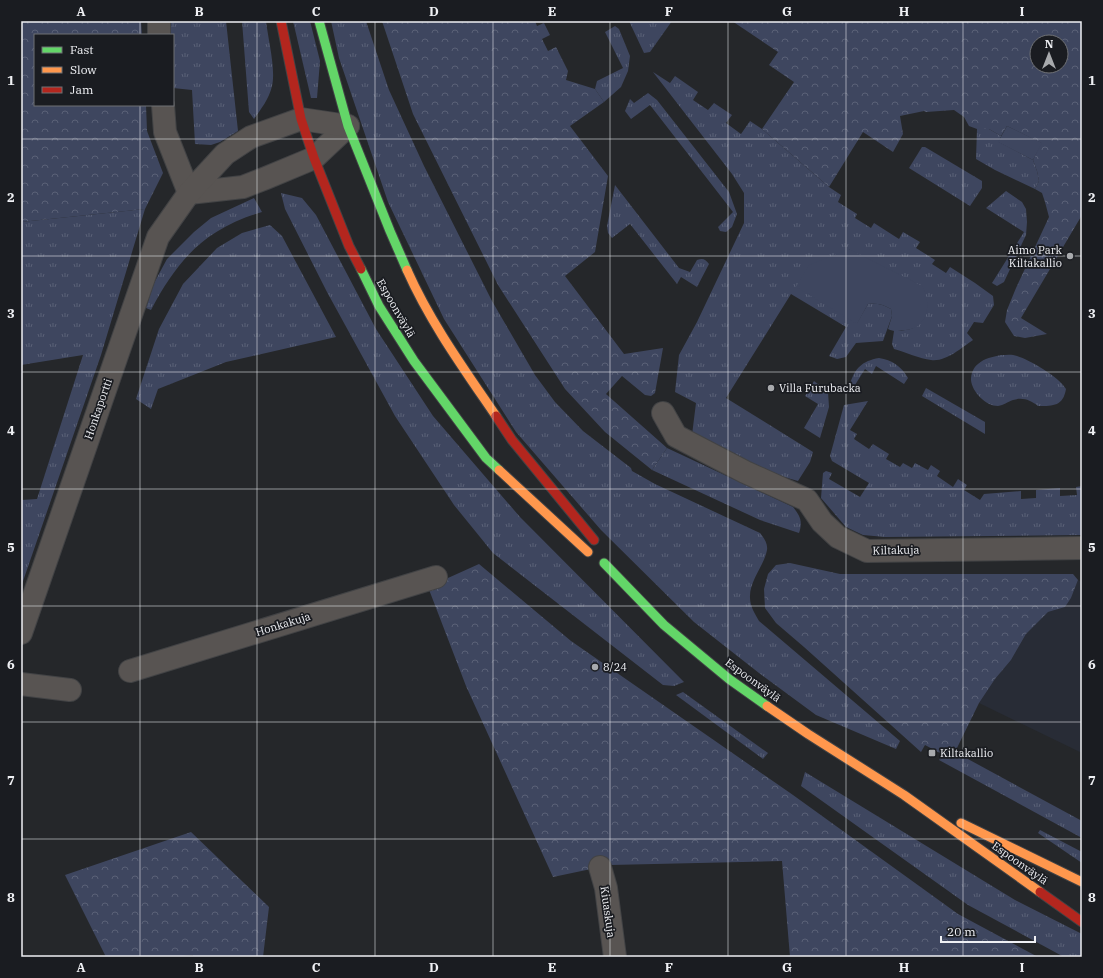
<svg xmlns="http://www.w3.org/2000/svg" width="1103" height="978" viewBox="0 0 1103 978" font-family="'IBM Plex Serif',serif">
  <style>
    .built { fill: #282c36 }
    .grass { fill: url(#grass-tufts) }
    .forest { fill: url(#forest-crowns); fill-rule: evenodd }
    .green { fill: #3e465f }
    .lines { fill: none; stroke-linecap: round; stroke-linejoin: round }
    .street-casing { stroke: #424345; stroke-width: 24 }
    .fast-casing { stroke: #424345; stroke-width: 11 }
    .slow-casing { stroke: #424345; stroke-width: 11 }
    .jam-casing { stroke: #424345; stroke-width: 11 }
    .street { stroke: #585452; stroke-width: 22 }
    .fast { stroke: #63d668; stroke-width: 9 }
    .slow { stroke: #ff974d; stroke-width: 9 }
    .jam { stroke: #b3261e; stroke-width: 9 }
    .grid { fill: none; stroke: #eff0f4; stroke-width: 1; stroke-opacity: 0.55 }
    .poi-dot { fill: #a8aaad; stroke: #1a1c21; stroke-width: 1.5 }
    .labels { text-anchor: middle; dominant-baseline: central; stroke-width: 3.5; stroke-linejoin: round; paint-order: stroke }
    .poi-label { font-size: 11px; fill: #eff0f4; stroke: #1a1c21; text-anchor: start }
    .street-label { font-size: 11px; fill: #eff0f4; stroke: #1a1c21 }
    .neatline { fill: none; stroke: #eff0f4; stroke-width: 1.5 }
    .grid-label { font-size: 13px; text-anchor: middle; font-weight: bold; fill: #eff0f4 }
  </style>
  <defs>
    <pattern id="grass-tufts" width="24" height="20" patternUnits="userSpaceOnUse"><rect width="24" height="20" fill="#3e465f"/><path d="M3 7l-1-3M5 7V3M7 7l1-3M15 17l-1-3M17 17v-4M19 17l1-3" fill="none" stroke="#5a6177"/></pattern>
    <pattern id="forest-crowns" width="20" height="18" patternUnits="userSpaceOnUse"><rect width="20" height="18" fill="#3e465f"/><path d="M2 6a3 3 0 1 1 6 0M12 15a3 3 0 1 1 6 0" fill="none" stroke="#5a6177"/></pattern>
  </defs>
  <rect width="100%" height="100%" fill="#25272a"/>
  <!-- built -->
  <polygon class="built" points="1078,580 1082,582 1082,753 979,703 995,679 1011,660 1026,634 1048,612 1065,607 1071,598"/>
  <!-- grass -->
  <g class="grass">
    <polygon points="171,21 226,21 238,131 220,142 211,145 195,144 192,90 173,88 173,35 171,35"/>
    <path d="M242,21H266C268,39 276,69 272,86C269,99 261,109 254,119L249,112Z"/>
    <polygon points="293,21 310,21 320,61 317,98 311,98"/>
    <path d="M331,21H366L389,90L424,166L492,301L535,375L555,402L583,431L631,468L632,471L655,484L760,533C764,538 768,544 767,550C764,566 749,581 750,598C750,606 755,614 759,621L900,741L896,749L816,715L759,673L694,622L601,530L516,432L444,319L388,202L339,58Z"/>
    <polygon points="629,21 672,21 650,52 644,53"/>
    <polygon points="615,26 619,29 630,56 628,71 621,87 604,102 595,89 597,81 623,68 605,32"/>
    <path d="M653,72L670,83L675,76L698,92L693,100L708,110L714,103L732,115L726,123L741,134L750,121L762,129L829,187L841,195L838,202L857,214L855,218L871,228L874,223L899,239L903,232L920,242L916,248L935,260L932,264L946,273L950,267L975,283L993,296L994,305L983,323L974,322L967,333L973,340C961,348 946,362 931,360C920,359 905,352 894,349L892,344L894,331C908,330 916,330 924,318L849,249L857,323L868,304C877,303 883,304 891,309L892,316L883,341L856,343L846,357L837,359L829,356L846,327L791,294L726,398L813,452L810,462L798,481L759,470L692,435L696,403L675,392L679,355L697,322L744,223V193L732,174Z"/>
    <polygon points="648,93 657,100 729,192 737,214 732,227 726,232 720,231 718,227 733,212 650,105 631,119 625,111 630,99 634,103"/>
    <polygon points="977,129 989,129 1001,136 999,142 1033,160 1037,171 1039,181 1035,189 995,170 976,159"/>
    <polygon points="922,147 925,147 982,181 982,188 970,206 909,168"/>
    <path d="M615,185L679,268L690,272L697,260C703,258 705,259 709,264L697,287L681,277L677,284L630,224L612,238L608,233L607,226Z"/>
    <polygon points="1006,191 1022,202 1026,209 1027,222 1026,235 1004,282 997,286 992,283 1024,232 986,208"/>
    <polygon points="281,193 302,198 316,215 376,329 433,416 520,517 684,682 674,686 663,685 493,553 454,505 395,416 327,292 285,209"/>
    <path d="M254,198L262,212C205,229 178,259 151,310L146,308L154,283L167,259L194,232L211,218Z"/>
    <polygon points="145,209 101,355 21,587 21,500 37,499 83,355 21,365 21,222"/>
    <polygon points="270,225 282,236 336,337 226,362 158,389 151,409 136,399 159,329 183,284 217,248 242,233"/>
    <path d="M1001,355C1006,355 1012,354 1017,356C1030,360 1059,377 1066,389C1063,406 1054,406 1038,406C1030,400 1023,397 1013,400C1007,402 1004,405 998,406C986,406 972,392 971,380C971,374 973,368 978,364C985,358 992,357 1001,355Z"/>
    <path d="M879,358C892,360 901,366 908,378L904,384L876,366L872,374L865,369L855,385L850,384C855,368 862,361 879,358Z"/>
    <polygon points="814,381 828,392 829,407 820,438 804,428 818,404 805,396"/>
    <polygon points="926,388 985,422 985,434 922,396"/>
    <polygon points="868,401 850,430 857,434 854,439 869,449 873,444 889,454 886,459 900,467 903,463 912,468 915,463 928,470 931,465 940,471 937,476 953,487 958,479 967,485 964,490 980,500 984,494 1021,491 1021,499 1036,498 1036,490 1060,488 1060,496 1077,495 1076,487 1082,486 1082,535 885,537 863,535 846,527 821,498 823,473 826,471 832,473 829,479 860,497 869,483 832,461 830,456 844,405"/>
    <path d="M667,448L793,507C800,516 803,521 799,533L760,520L652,470Z"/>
    <polygon points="683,692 768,753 763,759 676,695"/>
    <polygon points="955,752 1082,821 1082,838 939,760"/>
    <polygon points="805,772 1015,900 1082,934 1082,957 1064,957 968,905 801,786"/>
    <polygon points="1040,830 1082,852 1082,863 1038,833"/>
  </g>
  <!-- forest -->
  <g class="forest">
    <polygon points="21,21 141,21 142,35 35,35 35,105 146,105 147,131 163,173 145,209 21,222"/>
    <polygon points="382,21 535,21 537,26 544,23 550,35 542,39 548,51 556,47 568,71 566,80 595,89 604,102 570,126 608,176 595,252 565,276 624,354 663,348 655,393 651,396 645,395 622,376 606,394 667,448 652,470 605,432 565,389 498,285 413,114"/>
    <path d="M732,21H1082V215L1021,318L1047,334L1025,338L1014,336L1005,322L1007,310L1016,288L1049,217L1045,202L1042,193L1035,189L1039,181L1037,171L1033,160L1041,143L1007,126L1001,136L989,129H977L969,126L964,117L954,110L926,112L924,111L900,116L903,134L893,152L863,132L829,187L762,129L794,82L769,65L778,52ZM1037,42H1061V66H1037Z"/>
    <polygon points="790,563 840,574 1073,574 1078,580 1071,598 1065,607 1048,612 1026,634 1011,660 995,679 979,703 955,752 939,760 942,754 925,745 921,752 804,647 776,623 765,608 764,589 768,574 776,565"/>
    <polygon points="479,564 571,641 793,795 958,914 1038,957 790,957 782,861 610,865 553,877 466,686 428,587"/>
    <polygon points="191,832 269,907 263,957 193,957 193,955 173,957 106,957 65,875"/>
  </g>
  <!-- green -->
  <g class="green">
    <polygon points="1007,126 1042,143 1033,160 998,142"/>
    <path d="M849,249L922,286C929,297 930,316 919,325C916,328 909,330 904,330C898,331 894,332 888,329L892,316L891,309C883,304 877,303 868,304L857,324L796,287L809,265Z"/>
  </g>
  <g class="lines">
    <!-- street casing -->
    <g class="street-casing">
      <g id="street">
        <polyline points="159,21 159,35"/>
        <polyline points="163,105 165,132 189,193"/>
        <polyline points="189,193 243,187 266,178 314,158 348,126"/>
        <polyline points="663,413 676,436 745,472 807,500 822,522 838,537 867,551 1082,548"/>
        <polyline points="21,633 158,237 189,193 225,154 251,137 301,119 348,126"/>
        <polyline points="130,671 436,577"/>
        <polyline points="21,684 70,690"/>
        <polyline points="600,867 606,888 615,957"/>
      </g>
    </g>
    <!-- fast casing -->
    <g class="fast-casing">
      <g id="fast">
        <polyline points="319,21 348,126 390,231 407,270"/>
        <polyline points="361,269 379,306 414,361 486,458 499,470"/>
        <polyline points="604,563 664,625 729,679 767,706"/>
      </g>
    </g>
    <!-- slow casing -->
    <g class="slow-casing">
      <g id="slow">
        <path d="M407,270C430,322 464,369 496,416"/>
        <polyline points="499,470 588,552"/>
        <polyline points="767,706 808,734 904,795 1040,892"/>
        <polyline points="961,823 1082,882"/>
      </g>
    </g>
    <!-- jam casing -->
    <g class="jam-casing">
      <g id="jam">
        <polyline points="281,21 301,119 314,158 349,246 361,269"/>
        <polyline points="496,416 512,440 594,540"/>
        <polyline points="1040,892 1082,922"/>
      </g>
    </g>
    <!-- street -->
    <use href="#street" class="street"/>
    <!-- fast -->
    <use href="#fast" class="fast"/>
    <!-- slow -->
    <use href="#slow" class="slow"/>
    <!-- jam -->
    <use href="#jam" class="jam"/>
  </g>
  <!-- grid -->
  <path class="grid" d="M140,21V35M257,21V957M375,21V957M493,21V957M610,21V957M728,21V957M846,21V957M963,21V957M140,105V957M21,139H1082M21,256H1082M21,372H1082M21,489H1082M21,606H1082M21,722H1082M21,839H1082"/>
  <!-- markers -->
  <g class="poi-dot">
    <circle cx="1070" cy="256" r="4"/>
    <circle cx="771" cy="388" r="4"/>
    <circle cx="595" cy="667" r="4"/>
    <rect x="928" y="749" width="8" height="8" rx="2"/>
  </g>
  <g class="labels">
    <!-- poi labels -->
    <g class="poi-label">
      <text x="1062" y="250" text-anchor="end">Aimo Park<tspan x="1062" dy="13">Kiltakallio</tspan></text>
      <text x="779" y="388">Villa Furubacka</text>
      <text x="603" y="667">8/24</text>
      <text x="940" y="753">Kiltakallio</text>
    </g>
    <!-- street labels -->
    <g class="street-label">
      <text transform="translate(396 308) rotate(60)">Espoonväylä</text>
      <text transform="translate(98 409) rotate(-71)">Honkaportti</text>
      <text transform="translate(896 550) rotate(-1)">Kiltakuja</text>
      <text transform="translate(283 624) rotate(-17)">Honkakuja</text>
      <text transform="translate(753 680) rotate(36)">Espoonväylä</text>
      <text transform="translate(1020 863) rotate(35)">Espoonväylä</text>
      <text transform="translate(608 912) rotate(82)">Kiuaskuja</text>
    </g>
  </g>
  <!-- border -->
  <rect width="1103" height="978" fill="none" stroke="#1a1c21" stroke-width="44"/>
  <!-- legend -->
  <rect x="34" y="34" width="140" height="72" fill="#1a1c21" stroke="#6f7175"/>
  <rect x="42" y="47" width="20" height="6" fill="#63d668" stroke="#6f7175"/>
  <text x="70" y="54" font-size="12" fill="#eff0f4">Fast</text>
  <rect x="42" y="67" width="20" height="6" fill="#ff974d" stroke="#6f7175"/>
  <text x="70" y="74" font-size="12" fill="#eff0f4">Slow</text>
  <rect x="42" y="87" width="20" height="6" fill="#b3261e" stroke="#6f7175"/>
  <text x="70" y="94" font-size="12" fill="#eff0f4">Jam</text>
  <!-- north arrow -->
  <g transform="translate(1049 54)"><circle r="19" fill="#1a1c21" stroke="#6f7175"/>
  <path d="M0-3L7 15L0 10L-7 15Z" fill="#a8aaad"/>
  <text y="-6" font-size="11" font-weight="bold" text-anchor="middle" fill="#eff0f4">N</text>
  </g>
  <!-- scale -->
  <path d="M941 936v6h94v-6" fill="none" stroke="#eff0f4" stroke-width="2"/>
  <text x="947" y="936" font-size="12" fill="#eff0f4" stroke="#1a1c21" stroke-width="3" paint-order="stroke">20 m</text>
  <rect x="22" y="22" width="1059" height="934" class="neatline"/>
  <g class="grid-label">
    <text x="81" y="16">A</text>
    <text x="199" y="16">B</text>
    <text x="316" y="16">C</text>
    <text x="434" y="16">D</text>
    <text x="552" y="16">E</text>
    <text x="669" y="16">F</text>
    <text x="787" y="16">G</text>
    <text x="904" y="16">H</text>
    <text x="1022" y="16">I</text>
    <text x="11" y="85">1</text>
    <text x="1092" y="85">1</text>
    <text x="11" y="202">2</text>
    <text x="1092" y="202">2</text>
    <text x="11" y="318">3</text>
    <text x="1092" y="318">3</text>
    <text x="11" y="435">4</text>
    <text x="1092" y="435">4</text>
    <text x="11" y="552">5</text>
    <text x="1092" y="552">5</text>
    <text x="11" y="669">6</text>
    <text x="1092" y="669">6</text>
    <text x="11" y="785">7</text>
    <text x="1092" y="785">7</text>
    <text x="11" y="902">8</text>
    <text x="1092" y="902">8</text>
    <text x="81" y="972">A</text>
    <text x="199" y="972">B</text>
    <text x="316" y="972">C</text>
    <text x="434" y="972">D</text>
    <text x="552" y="972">E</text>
    <text x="669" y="972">F</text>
    <text x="787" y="972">G</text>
    <text x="904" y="972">H</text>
    <text x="1022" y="972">I</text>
  </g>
</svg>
